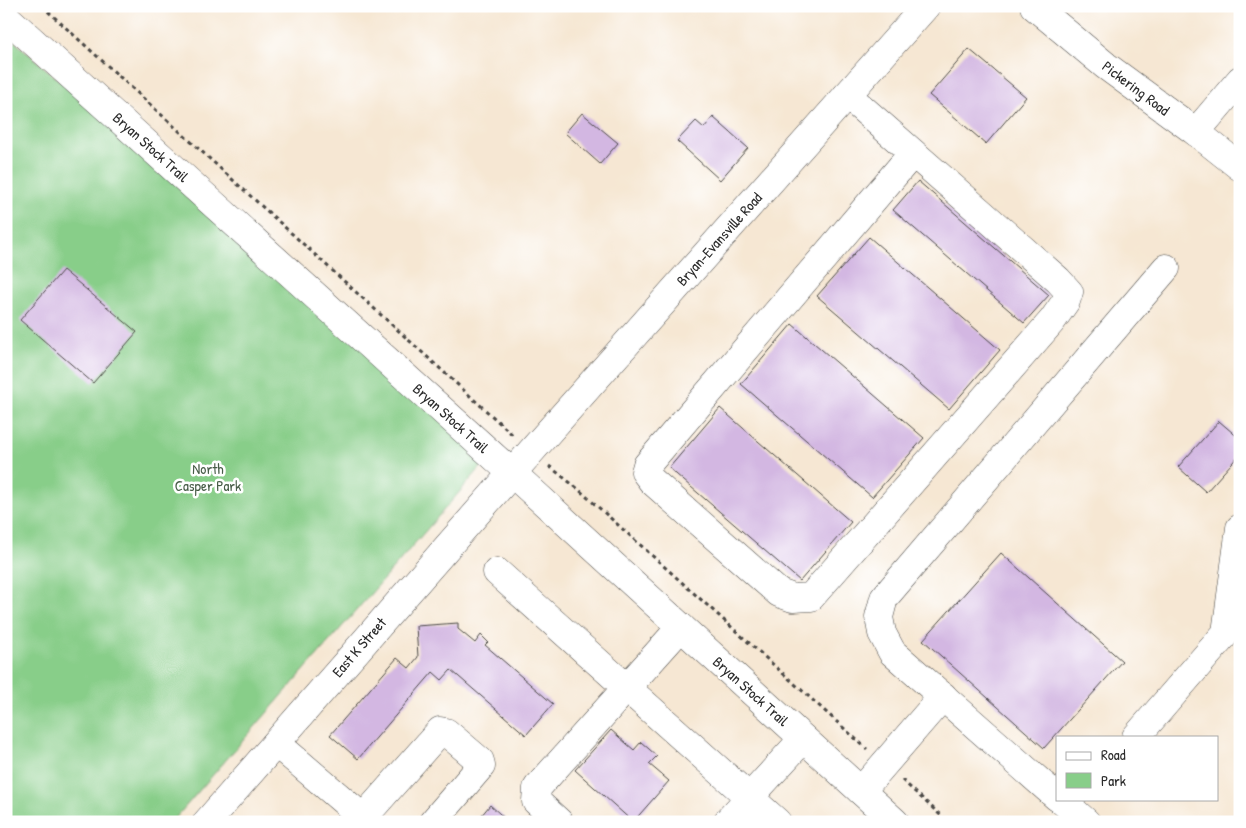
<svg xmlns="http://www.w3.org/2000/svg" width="1246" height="828" viewBox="0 0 1246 828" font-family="'Patrick Hand',sans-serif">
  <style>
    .green { fill: #88ce89; stroke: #5a7c5a }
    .building { fill: #d3b7e2 }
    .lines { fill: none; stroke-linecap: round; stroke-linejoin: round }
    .minor-casing { stroke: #494744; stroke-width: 29 }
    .major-casing { stroke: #494744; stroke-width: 29 }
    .path { stroke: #494744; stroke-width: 3; stroke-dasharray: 4 4; stroke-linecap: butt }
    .minor { stroke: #fff; stroke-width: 28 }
    .major { stroke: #fff; stroke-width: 28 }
    .labels { text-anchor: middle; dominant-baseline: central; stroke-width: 5; stroke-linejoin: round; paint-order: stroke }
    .street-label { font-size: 15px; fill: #2b2b2b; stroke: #fff }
    .park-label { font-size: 15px; fill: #475c47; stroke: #fff }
  </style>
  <rect width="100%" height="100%" fill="#fff"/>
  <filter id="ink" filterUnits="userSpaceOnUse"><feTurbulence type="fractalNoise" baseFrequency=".02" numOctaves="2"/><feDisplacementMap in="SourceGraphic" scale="10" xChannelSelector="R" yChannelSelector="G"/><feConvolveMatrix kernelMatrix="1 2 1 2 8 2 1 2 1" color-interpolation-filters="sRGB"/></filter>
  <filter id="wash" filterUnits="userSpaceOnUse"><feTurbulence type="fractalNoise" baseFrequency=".0096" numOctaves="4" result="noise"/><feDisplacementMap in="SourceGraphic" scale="20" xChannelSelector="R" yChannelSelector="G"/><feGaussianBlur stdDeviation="1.12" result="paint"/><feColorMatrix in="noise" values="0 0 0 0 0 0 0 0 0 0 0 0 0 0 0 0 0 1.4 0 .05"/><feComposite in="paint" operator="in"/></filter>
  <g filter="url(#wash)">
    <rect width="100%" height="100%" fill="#f6e7d3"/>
    <!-- green -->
    <polygon class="green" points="6,34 490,457 172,822 6,822"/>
    <g id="blocks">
      <!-- building -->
      <g class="building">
        <polygon points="969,49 1026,97 986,144 929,95"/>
        <polygon points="582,113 618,143 600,164 565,133"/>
        <polygon points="713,117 748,148 720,180 677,141 696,121 704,128"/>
        <polygon points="918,181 1049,295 1024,323 893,210"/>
        <polygon points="869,237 1000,350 949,409 817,296"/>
        <polygon points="63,270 137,332 93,383 20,320"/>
        <polygon points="792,324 924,438 872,497 741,384"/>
        <polygon points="720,408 851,522 800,581 669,468"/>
        <polygon points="1219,421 1240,439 1240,454 1206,492 1178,467"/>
        <polygon points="1001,553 1122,661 1044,748 923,640"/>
        <polygon points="458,623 458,629 475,643 481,635 488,642 485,645 553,704 526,735 451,670 442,680 433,672 358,759 330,735 397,658 409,668 418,657 416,626"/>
        <polygon points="611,730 634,750 641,742 657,756 649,764 669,781 633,822 575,770"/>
        <polygon points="490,805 509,822 476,822"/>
      </g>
    </g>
  </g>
  <g filter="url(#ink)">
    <use href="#blocks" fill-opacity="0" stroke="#494744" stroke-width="1"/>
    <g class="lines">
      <!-- minor casing -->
      <g class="minor-casing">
        <g id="minor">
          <polyline points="1034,6 1106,66 1196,132 1240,167"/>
          <polyline points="847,95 1058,280 1069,292 1066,301 1052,321 811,597 793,598 779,593 652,481 645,472 647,465 913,153"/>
          <polyline points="1196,132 1240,80"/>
          <polyline points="497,572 777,822"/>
          <polyline points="1136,737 1226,633 1240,528"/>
          <polyline points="276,743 368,822"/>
          <polyline points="861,791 943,696"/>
          <polyline points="1057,797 892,652 882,633 879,617 884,598 1166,268"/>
          <polyline points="1060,799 1086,822"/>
          <polyline points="363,818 440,731 446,732 480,761 481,766 433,822"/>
          <polyline points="207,822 512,473 926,6"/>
          <polyline points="559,822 536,801 537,788 681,627"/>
          <polyline points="727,822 803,739"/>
        </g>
      </g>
      <!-- major casing -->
      <g class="major-casing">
        <polyline id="major" points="6,17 512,473 895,822"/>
      </g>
      <!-- path -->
      <g class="path">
        <polyline points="42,6 514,436"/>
        <polyline points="549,466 577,488 867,749"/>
        <polyline points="902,780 948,822"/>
      </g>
      <!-- minor -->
      <use href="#minor" class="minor"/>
      <!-- major -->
      <use href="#major" class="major"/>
    </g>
  </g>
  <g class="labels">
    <!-- street labels -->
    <g class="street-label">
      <text transform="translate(1136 88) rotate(37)">Pickering Road</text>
      <text transform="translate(151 147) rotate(42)">Bryan Stock Trail</text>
      <text transform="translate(719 239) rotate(-48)">Bryan-Evansville Road</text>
      <text transform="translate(451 418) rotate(42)">Bryan Stock Trail</text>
      <text transform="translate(359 647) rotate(-49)">East K Street</text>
      <text transform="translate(751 691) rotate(42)">Bryan Stock Trail</text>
    </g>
    <!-- park labels -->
    <g class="park-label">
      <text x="208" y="468">North<tspan x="208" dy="17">Casper Park</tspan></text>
    </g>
  </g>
  <!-- margin -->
  <rect width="1246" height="828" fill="none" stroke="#fff" stroke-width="25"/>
  <!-- legend -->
  <rect x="1056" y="736" width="162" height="65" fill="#ffffff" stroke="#aaaaaa"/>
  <rect x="1066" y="752" width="25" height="8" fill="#ffffff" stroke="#aaaaaa"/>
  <text x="1101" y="760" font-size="15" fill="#2b2b2b">Road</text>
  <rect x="1066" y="773" width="25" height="15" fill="#88ce89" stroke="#aaaaaa"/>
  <text x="1101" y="786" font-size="15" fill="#2b2b2b">Park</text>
</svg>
